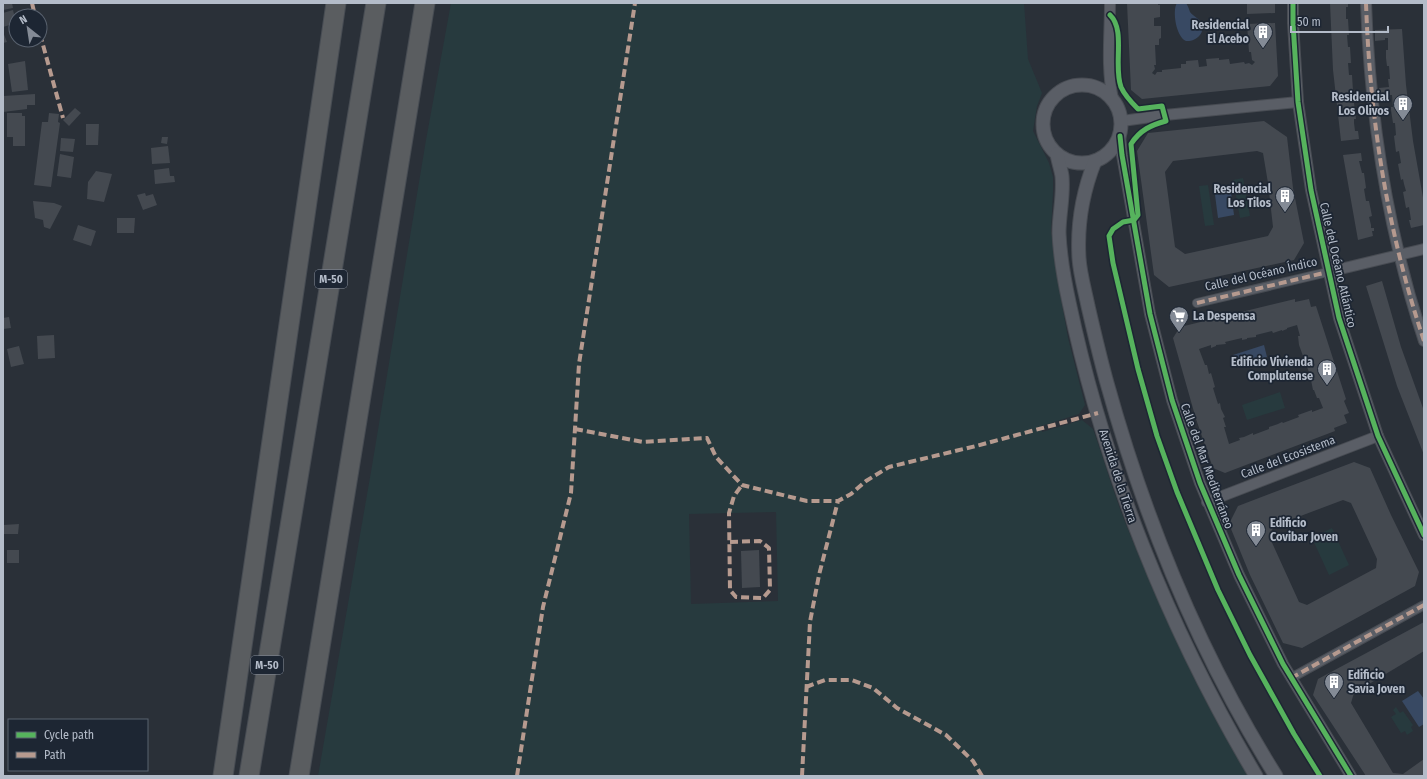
<svg xmlns="http://www.w3.org/2000/svg" width="1427" height="779" viewBox="0 0 1427 779" font-family="'Fira Sans Condensed',sans-serif">
  <style>
    .green { fill: #273a3e; fill-rule: evenodd }
    .water { fill: #384963 }
    .building { fill: #444950; fill-rule: evenodd }
    .lines { fill: none; stroke-linecap: round; stroke-linejoin: round }
    .pedestrian-casing { stroke: #484c53; stroke-width: 10 }
    .minor-casing { stroke: #484c53; stroke-width: 12 }
    .tertiary-casing { stroke: #484c53; stroke-width: 15 }
    .motorway-casing { stroke: #474c53; stroke-width: 21 }
    .pedestrian { stroke: #5a5e66; stroke-width: 8 }
    .minor { stroke: #5a5e66; stroke-width: 10 }
    .tertiary { stroke: #5a5e66; stroke-width: 13 }
    .motorway { stroke: #5a5d60; stroke-width: 19 }
    .quiet { stroke: #b69a8f; stroke-width: 4; stroke-dasharray: 8 4; stroke-linecap: butt }
    .cycleway-casing { stroke: #1d2633; stroke-width: 8 }
    .cycleway { stroke: #56b35d; stroke-width: 5 }
    .labels { text-anchor: middle; dominant-baseline: central; stroke-width: 3.5; stroke-linejoin: round; paint-order: stroke }
    .shield { fill: #1d2633; stroke: #878f9c; stroke-width: 1 }
    .shield-label { font-size: 11px; font-weight: bold; fill: #b4bcc9 }
    .poi-label { font-size: 12px; font-weight: bold; fill: #b4bcc9; stroke: #1d2633; text-anchor: end }
    .street-label { font-size: 12px; fill: #b4bcc9; stroke: #1d2633 }
  </style>
  <rect width="100%" height="100%" fill="#2a3038"/>
  <!-- green -->
  <g class="green">
    <path d="M451,3H1024L1028,59L1042,93L1037,106L1033,131L1049,163L1053,177V192L1051,231L1056,271L1068,338L1085,405L1079,414L1041,426L1042,432L1082,420L1093,429C1105,462 1114,495 1127,527C1162,613 1200,697 1248,776H318L372,466L426,140ZM776,512L778,601L691,604L689,514Z"/>
    <polygon points="1243,178 1250,216 1240,218 1233,180"/>
    <polygon points="1208,185 1214,225 1205,226 1199,186"/>
    <polygon points="1280,392 1285,408 1247,420 1242,405"/>
    <polygon points="1332,528 1349,565 1329,575 1312,538"/>
    <polygon points="1396,707 1400,713 1403,711 1413,725 1411,727 1413,731 1407,735 1405,731 1401,733 1391,717 1396,714 1393,710"/>
  </g>
  <!-- water -->
  <g class="water">
    <path d="M1177,3H1186C1188,6 1189,9 1190,12C1193,16 1199,18 1201,23C1206,33 1196,42 1186,41C1176,37 1172,10 1177,3Z"/>
    <polygon points="1230,185 1234,215 1218,218 1214,187"/>
    <polygon points="1264,345 1267,357 1237,366 1233,355"/>
    <polygon points="1418,691 1424,699 1424,724 1419,727 1402,701"/>
  </g>
  <!-- building -->
  <g class="building">
    <polygon points="3,3 12,3 13,8 3,10"/>
    <polygon points="1127,3 1158,3 1158,5 1160,5 1160,17 1154,18 1154,26 1161,26 1161,38 1159,39 1159,45 1155,45 1156,65 1154,65 1155,69 1152,73 1155,75 1157,72 1162,72 1162,70 1181,68 1181,64 1186,64 1186,61 1198,60 1199,67 1207,66 1206,59 1219,58 1219,60 1229,59 1230,64 1244,62 1245,64 1249,63 1252,65 1255,62 1252,60 1251,52 1249,52 1247,24 1275,23 1278,76 1270,86 1142,99 1131,90"/>
    <polygon points="1247,3 1275,3 1275,13 1247,14"/>
    <polygon points="1330,3 1348,3 1348,7 1346,7 1346,19 1348,19 1349,35 1347,35 1348,47 1350,47 1351,63 1348,63 1349,75 1352,75 1353,91 1351,91 1352,103 1354,103 1356,119 1354,119 1354,123 1355,131 1358,131 1359,139 1341,141 1333,70"/>
    <polygon points="13,10 16,23 3,27 3,13"/>
    <polygon points="1402,29 1406,85 1413,141 1424,203 1424,225 1411,228 1409,220 1411,220 1409,207 1406,208 1403,192 1406,191 1404,184 1403,179 1401,180 1398,164 1401,163 1399,151 1396,152 1394,136 1396,135 1395,123 1393,123 1391,110 1391,107 1393,107 1392,95 1389,95 1390,97 1380,98 1379,88 1389,87 1388,79 1390,79 1389,66 1387,66 1386,58 1386,50 1388,50 1388,38 1385,38 1385,40 1375,41 1375,30"/>
    <polygon points="3,32 7,42 3,43"/>
    <polygon points="25,61 28,90 12,92 8,64"/>
    <polygon points="35,94 35,105 27,105 27,109 3,112 3,96"/>
    <polygon points="75,108 81,113 69,126 63,120"/>
    <polygon points="7,113 22,113 22,116 25,116 25,146 13,146 13,137 7,137"/>
    <polygon points="49,113 59,114 58,122 60,123 51,187 34,185 42,122 48,122"/>
    <path d="M1264,121L1287,137L1293,188L1304,243L1294,260L1169,287L1154,275L1137,151L1148,133ZM1257,151L1263,153L1268,183L1273,227L1268,236L1185,254L1175,247L1165,172L1173,161Z"/>
    <polygon points="86,124 99,124 98,145 86,145"/>
    <polygon points="162,137 168,137 167,144 161,143"/>
    <polygon points="61,138 75,139 73,152 60,151"/>
    <polygon points="168,146 170,163 152,164 151,148"/>
    <polygon points="1361,153 1362,161 1359,161 1362,173 1364,173 1366,188 1364,189 1366,201 1369,201 1372,216 1369,217 1371,225 1371,228 1374,228 1374,231 1372,231 1373,236 1358,240 1343,155"/>
    <polygon points="60,154 74,157 71,178 57,176"/>
    <polygon points="169,168 170,176 174,176 175,182 155,184 154,170"/>
    <polygon points="96,171 112,174 104,202 87,199 88,182"/>
    <polygon points="145,193 146,196 153,194 157,205 143,210 137,195"/>
    <polygon points="33,201 54,203 62,206 50,229 44,227 43,220 35,218"/>
    <polygon points="117,218 135,218 134,233 117,233"/>
    <polygon points="78,225 96,231 91,246 73,240"/>
    <polygon points="1382,281 1401,347 1424,411 1424,455 1397,386 1366,286"/>
    <path d="M1295,299V302L1309,299L1311,307L1316,306L1346,399L1344,401L1349,413L1344,415L1347,423L1334,428L1335,431L1225,473L1213,468L1196,419L1173,338L1180,327ZM1297,325L1300,336H1298L1299,345L1310,375V381L1311,380L1313,390H1314L1317,398H1319L1323,408L1312,412V410L1298,415L1299,417L1283,423L1282,422L1278,424L1269,427V429L1253,435V433L1244,437L1239,438L1240,440L1229,444L1224,427H1226L1223,418L1225,417L1221,409L1220,403L1218,404L1213,388L1215,387L1211,373L1209,374L1207,365H1205L1199,349L1211,345V348L1216,346V345L1226,344L1225,342L1242,338V340L1247,339V338L1256,337V335L1272,331L1273,333L1282,330V331L1287,329V328Z"/>
    <polygon points="9,317 11,328 3,329 3,318"/>
    <polygon points="54,335 55,358 38,359 37,336"/>
    <polygon points="19,346 24,364 11,367 7,349"/>
    <path d="M1354,462L1370,468L1391,515L1419,572L1415,586L1302,648L1283,643L1250,575L1229,524L1238,506ZM1343,500L1351,503L1377,559L1376,568L1307,605L1299,602L1269,536L1274,526Z"/>
    <polygon points="19,524 18,534 3,534 3,525"/>
    <rect x="7" y="550" width="12" height="13"/>
    <polygon points="759,550 760,587 742,588 741,551"/>
    <polygon points="1424,622 1424,651 1354,693 1351,703 1393,773 1403,774 1424,759 1424,776 1366,776 1313,695 1318,679"/>
  </g>
  <g class="lines">
    <!-- pedestrian casing -->
    <g class="pedestrian-casing">
      <g id="pedestrian">
        <polyline points="1197,303 1328,272"/>
        <polyline points="1291,678 1424,605"/>
      </g>
    </g>
    <!-- minor casing -->
    <g class="minor-casing">
      <g id="minor">
        <path d="M1110,3C1110,35 1106,67 1113,99"/>
        <polyline points="1293,3 1293,23 1298,102 1311,190 1339,318 1378,436 1424,535"/>
        <path d="M1366,3C1370,120 1387,230 1424,341"/>
        <polyline points="1122,121 1165,115 1298,102"/>
        <polyline points="1120,136 1122,155 1150,314 1172,400 1200,483 1239,575 1283,664 1351,776"/>
        <polyline points="1328,272 1424,249"/>
        <polyline points="1207,502 1378,436"/>
      </g>
    </g>
    <!-- tertiary casing -->
    <g class="tertiary-casing">
      <g id="tertiary">
        <circle cx="1082" cy="124" r="39"/>
        <path d="M1057,154C1058,161 1061,169 1062,176C1064,195 1059,214 1059,233C1060,256 1064,279 1069,302C1104,468 1169,630 1256,776"/>
        <path d="M1095,161C1083,191 1077,225 1079,258C1080,274 1085,291 1088,306C1094,332 1100,358 1107,383C1145,520 1200,655 1276,776"/>
      </g>
    </g>
    <!-- motorway casing -->
    <g class="motorway-casing">
      <g id="motorway">
        <polyline points="223,776 336,3"/>
        <polyline points="249,776 376,3"/>
        <polyline points="299,776 425,3"/>
      </g>
    </g>
    <!-- pedestrian -->
    <use href="#pedestrian" class="pedestrian"/>
    <!-- minor -->
    <use href="#minor" class="minor"/>
    <!-- tertiary -->
    <use href="#tertiary" class="tertiary"/>
    <!-- motorway -->
    <use href="#motorway" class="motorway"/>
    <!-- quiet -->
    <g class="quiet">
      <polyline points="32,3 35,16"/>
      <path d="M1366,3C1370,120 1387,230 1424,341"/>
      <polyline points="40,34 63,118"/>
      <polyline points="1197,303 1328,272"/>
      <polyline points="575,429 643,442 707,438 716,457 742,485 807,501 838,501"/>
      <polyline points="730,542 760,541 769,548 770,590 763,598 736,597 730,590 729,513 734,496 742,485"/>
      <polyline points="1291,678 1424,605"/>
      <polyline points="806,687 825,680 852,680 873,688 897,708 946,735 973,761 982,776"/>
      <polyline points="517,776 543,607 571,493 579,364 635,3"/>
      <polyline points="802,776 810,622 819,575 838,501 851,494 866,481 889,467 976,446 1098,413"/>
    </g>
    <!-- cycleway casing -->
    <g class="cycleway-casing">
      <g id="cycleway">
        <polyline points="1293,3 1293,23 1298,102 1311,190 1339,318 1378,436 1424,535"/>
        <path d="M1110,15C1126,30 1113,66 1121,87C1125,96 1131,102 1138,109L1162,106L1166,121C1151,125 1140,130 1131,144L1138,215L1134,220L1123,222L1113,229L1109,236L1113,263L1138,369L1157,436L1177,492L1218,590L1250,655L1294,734L1320,776"/>
        <polyline points="1120,136 1122,155 1150,314 1172,400 1200,483 1239,575 1283,664 1351,776"/>
      </g>
    </g>
    <!-- cycleway -->
    <use href="#cycleway" class="cycleway"/>
  </g>
  <!-- icons -->
  <defs>
    <g id="building-pin" transform="scale(1)"><path d="M0 17L-7.5 6A9.5 9.5 0 1 1 7.5 6Z" fill="#848b96" stroke="#1d2633"/><path d="M-4-6H4V6H1V3H-1V6H-4ZM-2.5-4.3h1.7v1.8h-1.7ZM.8-4.3h1.7v1.8H.8ZM-2.5-1h1.7V.8h-1.7ZM.8-1h1.7V.8H.8Z" fill="#fff"/></g>
    <g id="supermarket-pin" transform="scale(1)"><path d="M0 17L-7.5 6A9.5 9.5 0 1 1 7.5 6Z" fill="#848b96" stroke="#1d2633"/><path d="M-6-5.5h2.5l.6 2H6L4.5 2H-2.5L-4.4-4H-6ZM-1.5 3.2a1.3 1.3 0 1 0 .1 0ZM3 3.2a1.3 1.3 0 1 0 .1 0Z" fill="#fff"/></g>
  </defs>
  <g fill-rule="evenodd">
    <use href="#building-pin" x="1263" y="32"/>
    <use href="#building-pin" x="1403" y="104"/>
    <use href="#building-pin" x="1285" y="196"/>
    <use href="#supermarket-pin" x="1179" y="316"/>
    <use href="#building-pin" x="1327" y="369"/>
    <use href="#building-pin" x="1256" y="530"/>
    <use href="#building-pin" x="1334" y="682"/>
  </g>
  <g class="labels">
    <!-- shield labels -->
    <g class="shield">
      <rect x="315" y="270" width="32" height="18" rx="3"/>
      <rect x="251" y="656" width="32" height="18" rx="3"/>
    </g>
    <g class="shield-label">
      <text x="331" y="279">M-50</text>
      <text x="267" y="665">M-50</text>
    </g>
    <!-- poi labels -->
    <g class="poi-label">
      <text x="1249" y="25">Residencial<tspan x="1249" dy="14">El Acebo</tspan></text>
      <text x="1389" y="97">Residencial<tspan x="1389" dy="14">Los Olivos</tspan></text>
      <text x="1271" y="189">Residencial<tspan x="1271" dy="14">Los Tilos</tspan></text>
      <text x="1193" y="316" text-anchor="start">La Despensa</text>
      <text x="1313" y="362">Edificio Vivienda<tspan x="1313" dy="14">Complutense</tspan></text>
      <text x="1270" y="523" text-anchor="start">Edificio<tspan x="1270" dy="14">Covibar Joven</tspan></text>
      <text x="1348" y="675" text-anchor="start">Edificio<tspan x="1348" dy="14">Savia Joven</tspan></text>
    </g>
    <!-- street labels -->
    <g class="street-label">
      <text transform="translate(1338 265) rotate(77)">Calle del Océano Atlántico</text>
      <text transform="translate(1261 274) rotate(-13)">Calle del Océano Índico</text>
      <text transform="translate(1288 457) rotate(-21)">Calle del Ecosistema</text>
      <text transform="translate(1207 466) rotate(70)">Calle del Mar Mediterráneo</text>
      <text transform="translate(1118 476) rotate(72)">Avenida de la Tierra</text>
    </g>
  </g>
  <!-- border -->
  <rect width="1427" height="779" fill="none" stroke="#b4bcc9" stroke-width="8"/>
  <!-- legend -->
  <rect x="8" y="719" width="140" height="52" fill="#1d2633" stroke="#59626f"/>
  <rect x="16" y="732" width="20" height="6" fill="#56b35d" stroke="#59626f"/>
  <text x="44" y="739" font-size="12" fill="#b4bcc9">Cycle path</text>
  <rect x="16" y="752" width="20" height="6" fill="#b69a8f" stroke="#59626f"/>
  <text x="44" y="759" font-size="12" fill="#b4bcc9">Path</text>
  <!-- north arrow -->
  <g transform="translate(28 28) rotate(330)"><circle r="19" fill="#1d2633" stroke="#59626f"/>
  <path d="M0-3L7 15L0 10L-7 15Z" fill="#848b96"/>
  <text y="-6" font-size="11" font-weight="bold" text-anchor="middle" fill="#b4bcc9">N</text>
  </g>
  <!-- scale -->
  <path d="M1291 26v6h97v-6" fill="none" stroke="#b4bcc9" stroke-width="2"/>
  <text x="1297" y="26" font-size="12" fill="#b4bcc9" stroke="#1d2633" stroke-width="3" paint-order="stroke">50 m</text>
</svg>
